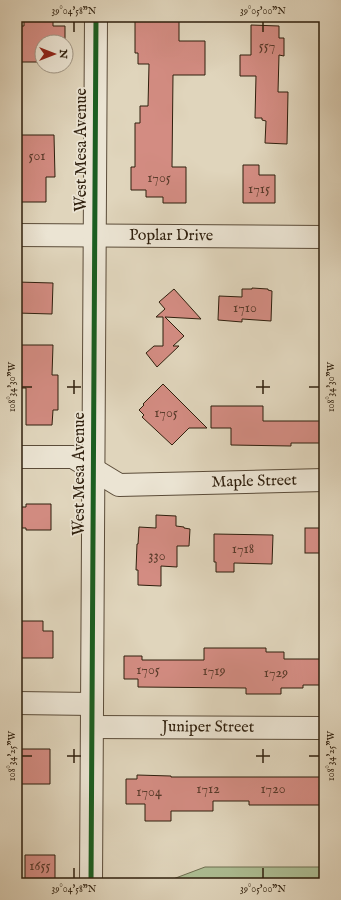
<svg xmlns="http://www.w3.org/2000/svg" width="341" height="900" viewBox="0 0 341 900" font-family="'IM FELL English',serif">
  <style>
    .green { fill: #adbe94; stroke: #6e6e50 }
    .building { fill: #d38c82; stroke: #2f1f0d }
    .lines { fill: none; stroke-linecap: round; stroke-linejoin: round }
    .street-casing { stroke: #5b4c39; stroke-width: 24 }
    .street { stroke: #ebe4d3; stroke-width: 22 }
    .cycleway-casing { stroke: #ebe4d3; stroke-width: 8 }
    .cycleway { stroke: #1b5e20; stroke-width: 5 }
    .ticks { fill: none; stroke: #2f1f0d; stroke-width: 1.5 }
    .labels { text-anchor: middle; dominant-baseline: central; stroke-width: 3.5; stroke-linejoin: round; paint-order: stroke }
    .number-label { font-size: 14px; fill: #583a2a }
    .street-label { font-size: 16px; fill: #2f1f0d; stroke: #ebe4d3 }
    .neatline { fill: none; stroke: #2f1f0d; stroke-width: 1.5 }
    .ticks-label { font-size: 10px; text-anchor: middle; fill: #2f1f0d }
  </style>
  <rect width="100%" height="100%" fill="#e0d5bc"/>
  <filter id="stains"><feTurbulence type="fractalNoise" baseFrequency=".005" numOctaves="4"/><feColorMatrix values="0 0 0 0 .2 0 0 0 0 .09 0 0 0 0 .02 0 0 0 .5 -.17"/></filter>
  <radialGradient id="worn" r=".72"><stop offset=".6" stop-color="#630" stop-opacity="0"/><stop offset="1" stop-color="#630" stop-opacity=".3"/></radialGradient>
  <!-- green -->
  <polygon class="green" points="205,867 324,867 324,883 169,883 173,879"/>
  <!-- building -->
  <g class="building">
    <polygon points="135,17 179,17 179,41 205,41 205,75 173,75 172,167 186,167 186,203 163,203 163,197 146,197 146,190 131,190 131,167 135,167 135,123 140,123 140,106 148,106 149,64 138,64 138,53 135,53"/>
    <polygon points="24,21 53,21 53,26 65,26 65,42 42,42 42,62 17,62 17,42 20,42 20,26 24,26"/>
    <polygon points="251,25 279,26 279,38 284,38 284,56 279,55 278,92 288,92 287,144 265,143 266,121 262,120 262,118 255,118 256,76 240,76 240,55 251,55"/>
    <polygon points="19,135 54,135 55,177 46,177 46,202 19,202"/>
    <polygon points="243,165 259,165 259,175 275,175 275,203 243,203"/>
    <polygon points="17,282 53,283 52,314 17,313"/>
    <polygon points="252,288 268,289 268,290 272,291 271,321 242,319 242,322 218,320 219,296 242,297 242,289 252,289"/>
    <polygon points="174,289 201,319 165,317 184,336 173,346 179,346 157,367 146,353 154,346 163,346 163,317 156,317 165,309 159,302"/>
    <polygon points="17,345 53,345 52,375 58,375 58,410 53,410 52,425 26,425 26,388 17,388"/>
    <polygon points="163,384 207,428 189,428 172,445 142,417 144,415 139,410 144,405 143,404"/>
    <polygon points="211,406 263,406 263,421 324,421 324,443 291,443 291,446 231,445 231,428 211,428"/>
    <polygon points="26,504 51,504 51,530 26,530 26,528 17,528 17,507 26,507"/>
    <polygon points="156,515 176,516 176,526 184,527 184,528 190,529 189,546 177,546 177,567 161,566 161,586 138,585 138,570 136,570 137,544 138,544 139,527 156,528"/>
    <rect x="305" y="528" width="19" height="25"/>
    <polygon points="214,534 273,535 272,564 234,563 234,572 216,572 216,562 214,562"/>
    <polygon points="17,621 43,621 43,631 53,631 53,658 17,658"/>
    <polygon points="204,648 266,648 266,652 284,652 284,659 324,659 324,685 303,685 303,688 281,688 281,694 246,694 246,688 138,687 138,679 124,679 124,656 142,656 142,660 204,660"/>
    <polygon points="17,749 50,749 50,784 21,784 21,770 17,770"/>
    <polygon points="137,775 171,776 171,777 324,777 324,805 249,805 249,801 213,801 213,811 171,811 171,821 145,821 145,804 126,804 126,779 137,779"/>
    <polygon points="25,855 55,855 55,879 52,879 52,883 25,883"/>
  </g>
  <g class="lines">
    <!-- street casing -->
    <g class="street-casing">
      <g id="street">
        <path id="s1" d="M17,235L324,237"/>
        <path id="s2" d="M17,457H73L119,485L324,480"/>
        <polyline points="17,703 92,704"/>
        <path id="s3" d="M92,727L324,728"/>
        <polyline points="91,883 96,17"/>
      </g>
    </g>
    <!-- street -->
    <use href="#street" class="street"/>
    <!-- cycleway casing -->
    <g class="cycleway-casing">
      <polyline id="cycleway" points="91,883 96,17"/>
    </g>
    <!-- cycleway -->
    <use href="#cycleway" class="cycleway"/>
  </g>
  <!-- ticks -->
  <path class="ticks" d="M74,22V32M263,22V32M74,380V394M263,380V394M22,387H32M67,387H81M256,387H270M309,387H319M74,749V763M263,749V763M22,756H32M67,756H81M256,756H270M309,756H319M74,868V878M263,868V878"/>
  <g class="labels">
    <!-- number labels -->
    <g class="number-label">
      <text x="267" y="46">557</text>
      <text x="37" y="156">501</text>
      <text x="159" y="178">1705</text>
      <text x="259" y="189">1715</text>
      <text x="245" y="308">1710</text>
      <text x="166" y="413">1705</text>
      <text x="243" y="549">1718</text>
      <text x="157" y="556">330</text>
      <text x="148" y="670">1705</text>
      <text x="214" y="671">1719</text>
      <text x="276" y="673">1729</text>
      <text x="208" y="789">1712</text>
      <text x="273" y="789">1720</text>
      <text x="149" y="792">1704</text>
      <text x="40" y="866">1655</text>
    </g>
    <!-- street labels -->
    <g class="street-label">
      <text transform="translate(82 150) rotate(-90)">West Mesa Avenue</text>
      <text stroke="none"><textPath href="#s1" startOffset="154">Poplar Drive</textPath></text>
      <text transform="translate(80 474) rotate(-90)">West Mesa Avenue</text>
      <text stroke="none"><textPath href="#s2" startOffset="245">Maple Street</textPath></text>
      <text stroke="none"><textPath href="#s3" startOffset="116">Juniper Street</textPath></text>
    </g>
  </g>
  <!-- margin -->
  <rect width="341" height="900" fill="none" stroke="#e0d5bc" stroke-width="44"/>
  <!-- north arrow -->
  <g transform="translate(54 54) rotate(90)"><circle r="19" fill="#ebe4d3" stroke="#a09584"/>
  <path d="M0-3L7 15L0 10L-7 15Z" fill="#8f2418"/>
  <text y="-6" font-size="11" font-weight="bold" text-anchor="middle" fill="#2f1f0d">N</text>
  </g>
  <rect x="22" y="22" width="297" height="856" class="neatline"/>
  <g class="ticks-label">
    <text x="74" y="14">39°04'58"N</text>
    <text x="263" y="14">39°05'00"N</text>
    <text transform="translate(330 387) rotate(-90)" y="4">108°34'30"W</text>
    <text transform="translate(11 387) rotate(-90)" y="4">108°34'30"W</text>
    <text transform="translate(11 756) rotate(-90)" y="4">108°34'25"W</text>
    <text transform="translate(330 756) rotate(-90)" y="4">108°34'25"W</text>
    <text x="74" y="892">39°04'58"N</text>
    <text x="263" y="892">39°05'00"N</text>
  </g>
  <rect width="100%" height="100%" filter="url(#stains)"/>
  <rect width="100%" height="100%" fill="url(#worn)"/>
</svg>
